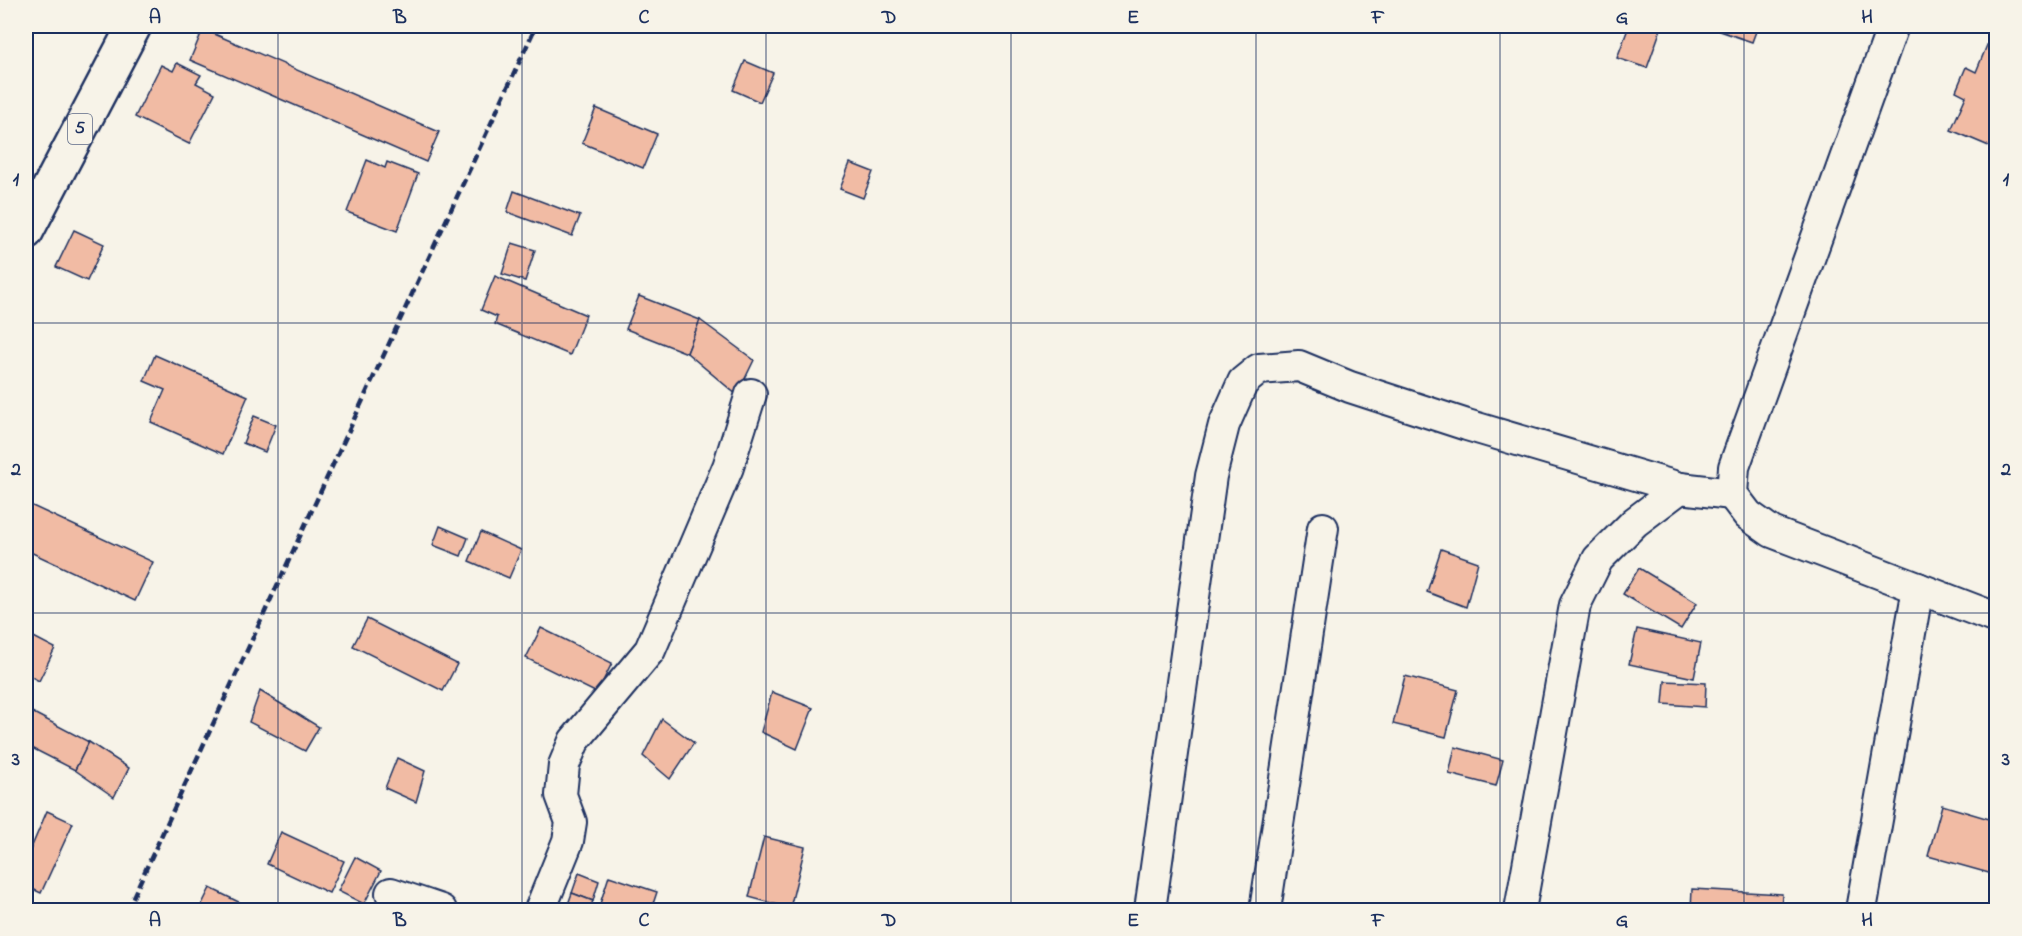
<svg xmlns="http://www.w3.org/2000/svg" width="2022" height="936" viewBox="0 0 2022 936" font-family="'Indie Flower',sans-serif">
  <style>
    .building { fill: #f1bba4; stroke: #1b2f5e; stroke-width: 1.5 }
    .lines { fill: none; stroke-linecap: round; stroke-linejoin: round }
    .minor-casing { stroke: #1b2f5e; stroke-width: 34 }
    .trunk-casing { stroke: #1b2f5e; stroke-width: 38 }
    .minor { stroke: #f7f3e8; stroke-width: 30 }
    .trunk { stroke: #f7f3e8; stroke-width: 33 }
    .rail { stroke: #1b2f5e; stroke-width: 4.5; stroke-dasharray: 9 4.5; stroke-linecap: butt }
    .grid { fill: none; stroke: #1b2f5e; stroke-width: 1.5; stroke-opacity: 0.55 }
    .labels { text-anchor: middle; dominant-baseline: central; stroke-width: 4.5; stroke-linejoin: round; paint-order: stroke }
    .shield { fill: #f7f3e8; stroke: #5d6a87; stroke-width: 1.5 }
    .shield-label { font-size: 18px; font-weight: bold; fill: #1b2f5e }
    .neatline { fill: none; stroke: #1b2f5e; stroke-width: 2 }
    .grid-label { font-size: 20px; text-anchor: middle; font-weight: bold; fill: #1b2f5e }
  </style>
  <rect width="100%" height="100%" fill="#f7f3e8"/>
  <filter id="ink" filterUnits="userSpaceOnUse"><feTurbulence type="fractalNoise" baseFrequency=".0167" numOctaves="2"/><feDisplacementMap in="SourceGraphic" scale="12" xChannelSelector="R" yChannelSelector="G"/><feConvolveMatrix kernelMatrix="1 2 1 2 8 2 1 2 1" color-interpolation-filters="sRGB"/></filter>
  <g filter="url(#ink)">
    <!-- building -->
    <g class="building">
      <polygon points="1629,26 1662,26 1647,68 1617,58"/>
      <polygon points="1722,26 1758,26 1752,42 1720,31"/>
      <polygon points="203,29 439,132 426,162 190,60"/>
      <polygon points="1990,38 1996,40 1996,149 1951,130 1966,96 1956,91 1966,67 1976,72"/>
      <polygon points="745,61 773,73 760,102 733,90"/>
      <polygon points="177,63 201,75 196,83 215,93 189,144 135,117 161,65 173,71"/>
      <polygon points="596,108 657,134 643,168 582,143"/>
      <polygon points="367,160 385,168 387,162 418,174 397,231 347,212"/>
      <polygon points="850,163 873,172 863,198 840,189"/>
      <polygon points="514,191 580,216 572,236 507,212"/>
      <polygon points="74,230 104,244 87,281 56,267"/>
      <polygon points="512,243 535,250 525,281 502,274"/>
      <polygon points="495,276 586,315 570,355 495,324 497,317 481,310"/>
      <polygon points="639,296 700,320 687,353 626,329"/>
      <polygon points="700,320 754,360 737,395 687,353"/>
      <polygon points="155,355 248,396 223,454 151,422 165,390 144,381"/>
      <polygon points="254,416 276,425 265,452 243,443"/>
      <polygon points="26,503 153,562 135,601 26,550"/>
      <polygon points="440,526 468,538 461,556 433,545"/>
      <polygon points="481,532 521,550 509,578 469,561"/>
      <polygon points="1441,549 1478,562 1466,607 1427,592"/>
      <polygon points="1639,568 1697,603 1681,629 1623,594"/>
      <polygon points="367,619 457,664 443,691 353,646"/>
      <polygon points="541,628 612,663 597,693 526,658"/>
      <polygon points="1637,629 1701,643 1694,678 1629,664"/>
      <polygon points="26,633 55,648 39,681 26,674"/>
      <polygon points="1405,676 1458,690 1446,737 1393,724"/>
      <polygon points="1665,681 1706,683 1705,707 1663,704"/>
      <polygon points="260,691 319,727 305,751 249,722"/>
      <polygon points="772,692 813,708 797,749 761,732"/>
      <polygon points="26,709 89,742 75,770 26,745"/>
      <polygon points="662,719 694,743 670,779 643,756"/>
      <polygon points="89,742 129,768 114,797 75,770"/>
      <polygon points="1455,747 1503,760 1496,786 1449,774"/>
      <polygon points="397,758 425,771 416,802 385,788"/>
      <polygon points="1942,805 1996,821 1996,875 1928,856"/>
      <polygon points="47,811 73,823 41,893 26,886 26,860"/>
      <polygon points="281,832 344,861 329,893 267,864"/>
      <polygon points="764,837 805,847 790,908 749,897"/>
      <polygon points="355,857 381,871 364,904 338,891"/>
      <polygon points="579,873 599,881 593,901 572,893"/>
      <polygon points="609,876 657,892 651,910 598,910"/>
      <polygon points="210,888 255,910 199,910"/>
      <polygon points="1692,889 1782,894 1781,910 1691,910"/>
      <polygon points="572,893 593,901 589,910 566,910"/>
    </g>
    <g class="lines">
      <!-- minor casing -->
      <g class="minor-casing">
        <g id="minor">
          <polyline points="1893,26 1734,467 1732,494 1748,515 1772,532 1996,618"/>
          <polyline points="391,893 441,910"/>
          <polyline points="540,910 568,841 571,822 561,795 564,765 574,741 650,650 728,467 751,394"/>
          <polyline points="1150,910 1211,476 1224,425 1243,382 1259,369 1299,366 1350,387 1467,425 1680,488"/>
          <polyline points="1265,910 1323,528"/>
          <polyline points="1520,910 1575,605 1598,559 1635,522 1680,488 1732,494"/>
          <polyline points="1861,910 1918,588"/>
        </g>
      </g>
      <!-- trunk casing -->
      <g class="trunk-casing">
        <polyline id="trunk" points="26,232 134,26"/>
      </g>
      <!-- minor -->
      <use href="#minor" class="minor"/>
      <!-- trunk -->
      <use href="#trunk" class="trunk"/>
      <!-- rail -->
      <polyline class="rail" points="127,910 536,26"/>
    </g>
  </g>
  <!-- grid -->
  <path class="grid" d="M278,26V910M522,26V910M766,26V910M1011,26V910M1256,26V910M1500,26V910M1744,26V910M26,323H1996M26,613H1996"/>
  <g class="labels">
    <!-- shield labels -->
    <rect class="shield" x="68" y="114" width="24" height="30" rx="4.5"/>
    <g class="shield-label">
      <text x="80" y="129">5</text>
    </g>
  </g>
  <!-- margin -->
  <rect width="2022" height="936" fill="none" stroke="#f7f3e8" stroke-width="66"/>
  <rect x="33" y="33" width="1956" height="870" class="neatline"/>
  <g class="grid-label">
    <text x="155" y="23">A</text>
    <text x="400" y="23">B</text>
    <text x="644" y="23">C</text>
    <text x="889" y="23">D</text>
    <text x="1133" y="23">E</text>
    <text x="1378" y="23">F</text>
    <text x="1622" y="23">G</text>
    <text x="1867" y="23">H</text>
    <text x="16" y="185">1</text>
    <text x="2006" y="185">1</text>
    <text x="16" y="475">2</text>
    <text x="2006" y="475">2</text>
    <text x="16" y="765">3</text>
    <text x="2006" y="765">3</text>
    <text x="155" y="926">A</text>
    <text x="400" y="926">B</text>
    <text x="644" y="926">C</text>
    <text x="889" y="926">D</text>
    <text x="1133" y="926">E</text>
    <text x="1378" y="926">F</text>
    <text x="1622" y="926">G</text>
    <text x="1867" y="926">H</text>
  </g>
</svg>
